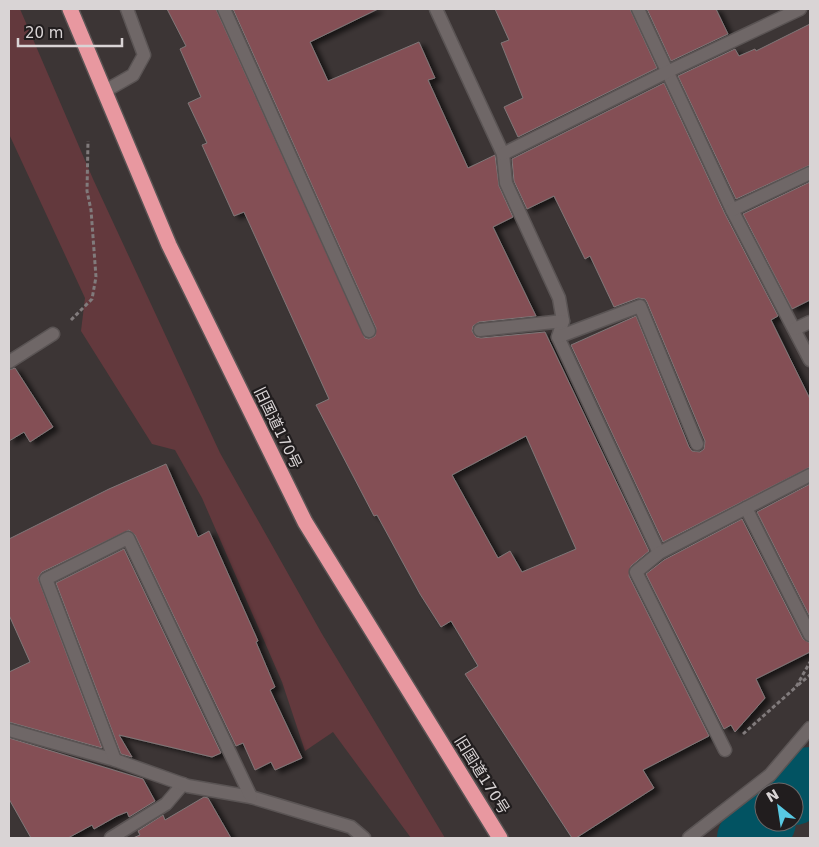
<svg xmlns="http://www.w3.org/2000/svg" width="819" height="847" viewBox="0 0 819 847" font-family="'DejaVu Sans','Noto Sans JP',sans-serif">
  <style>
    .green { fill: #63393d }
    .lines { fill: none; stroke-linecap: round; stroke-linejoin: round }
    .river { stroke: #025362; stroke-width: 62 }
    .building { fill: #844f55; stroke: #807778; fill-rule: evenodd; filter: url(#shadow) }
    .lane-casing { stroke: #5a5454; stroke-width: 15 }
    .street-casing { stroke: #5a5454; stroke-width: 15 }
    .highway-casing { stroke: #5a5454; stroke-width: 18 }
    .path { stroke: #817b7c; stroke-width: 3; stroke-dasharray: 4 2.5; stroke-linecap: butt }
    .lane { stroke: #6f6767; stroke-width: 12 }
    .street { stroke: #6f6767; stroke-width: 12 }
    .highway { stroke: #e898a0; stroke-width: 15 }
    .labels { text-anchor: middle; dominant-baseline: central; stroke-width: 4.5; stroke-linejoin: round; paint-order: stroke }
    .street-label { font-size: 15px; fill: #d9d4d5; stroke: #211d1e }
  </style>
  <defs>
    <filter id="shadow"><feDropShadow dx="5.5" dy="3" stdDeviation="2.5" flood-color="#0009"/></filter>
  </defs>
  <rect width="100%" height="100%" fill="#3c3535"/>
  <!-- green -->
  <polygon class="green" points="9,9 20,9 93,179 220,453 322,634 445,838 411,838 333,732 305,751 282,682 202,498 175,450 152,444 81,331 85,298 9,134"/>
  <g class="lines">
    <!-- river -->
    <g class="river">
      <polyline points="794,794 810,778"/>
      <polyline points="748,838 765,822"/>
    </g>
  </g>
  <!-- building -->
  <g class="building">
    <path d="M167,9H216L365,338L369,339L375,336L376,328L233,9H378L310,42L328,81L419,42L435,78L428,80L468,168L495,155L499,186L513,217L493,227L536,316L479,322L473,326L472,331L476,337L481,338L545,332L649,551L631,566L629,576L709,736L643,770L654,788L576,838H572L465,674L478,666L451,621L441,627L420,594L377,515L374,516L316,405L329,399L244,212L234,216L202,145L207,143L188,103L201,97L180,49L186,46ZM526,436L576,549L522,572L510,551L498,558L452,475Z"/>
    <polygon points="495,9 630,9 657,68 518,137 504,107 523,98 501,43 509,40"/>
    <polygon points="647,9 716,9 728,34 671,61"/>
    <polygon points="810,24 810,165 736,199 678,76 735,49 739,56 755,49 756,51"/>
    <polygon points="664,83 725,214 778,316 771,320 810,399 810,467 663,542 571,345 636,316 689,447 692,451 700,452 704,449 705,441 647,302 645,299 638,298 614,307 590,256 585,259 554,196 527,209 514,181 512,159"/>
    <polygon points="810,182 810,300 792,309 743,214"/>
    <polygon points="15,368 53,427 30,442 24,432 9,441 9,370"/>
    <polygon points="166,464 198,537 209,531 258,641 256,642 275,687 270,690 302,758 275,770 271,762 255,770 243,743 236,746 135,535 129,530 42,572 38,578 102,748 9,722 9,672 30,662 9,615 9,539 109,489"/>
    <polygon points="810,484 810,617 757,512"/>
    <polygon points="742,519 803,639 810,643 810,652 756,679 765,698 735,732 731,725 724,729 646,574 664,560"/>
    <polygon points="124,549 221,753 212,757 119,735 132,757 121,754 56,583"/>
    <polygon points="9,738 143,779 155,801 129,817 127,812 117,816 94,829 92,825 68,838 31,838 9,799"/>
    <polygon points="204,797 208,798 231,838 133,838 140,835 138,831 163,815 165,820"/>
  </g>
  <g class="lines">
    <!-- lane casing -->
    <g class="lane-casing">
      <g id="lane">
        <polyline points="9,362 53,334"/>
        <polyline points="746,508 810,635"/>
        <polyline points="111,838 166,804 183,784"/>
      </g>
    </g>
    <!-- street casing -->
    <g class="street-casing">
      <g id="street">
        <polyline points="224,9 369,331"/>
        <polyline points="436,9 503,154 506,183 559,298 563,321 558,337 659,553"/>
        <polyline points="638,9 732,210 810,360"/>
        <polyline points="105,91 133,75 144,55 127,9"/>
        <polyline points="503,154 667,72 800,9"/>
        <polyline points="732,210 810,173"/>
        <polyline points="795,329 810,322"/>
        <polyline points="480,330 563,321"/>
        <polyline points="558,337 640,306 697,444"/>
        <polyline points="9,730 115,760 188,786 251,797 351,827 364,838"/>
        <polyline points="725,750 636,572 659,553 810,475"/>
        <polyline points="115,760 46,579 128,538 251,797"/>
        <polyline points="689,838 770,775 810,728"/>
      </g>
    </g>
    <!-- highway casing -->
    <g class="highway-casing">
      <polyline id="highway" points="70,9 169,245 305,522 500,838"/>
    </g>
    <!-- path -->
    <g class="path">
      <polyline points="71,320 92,299 96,277 91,210 87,191 88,141"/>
      <polyline points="798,685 810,675"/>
      <polyline points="743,734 796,687 810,662"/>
    </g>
    <!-- lane -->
    <use href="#lane" class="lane"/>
    <!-- street -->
    <use href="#street" class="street"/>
    <!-- highway -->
    <use href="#highway" class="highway"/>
  </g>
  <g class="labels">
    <!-- street labels -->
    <g class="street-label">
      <text transform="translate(278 428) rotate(64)">旧国道170号</text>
      <text transform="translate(482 775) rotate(58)">旧国道170号</text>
    </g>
  </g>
  <!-- border -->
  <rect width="819" height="847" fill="none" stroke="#d9d4d5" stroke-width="20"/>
  <!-- north arrow -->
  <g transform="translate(779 807) rotate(330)"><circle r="24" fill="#211d1e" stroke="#6b6667"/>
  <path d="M0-4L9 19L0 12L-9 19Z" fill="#58c9e3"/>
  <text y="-8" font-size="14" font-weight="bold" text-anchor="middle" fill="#d9d4d5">N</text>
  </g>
  <!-- scale -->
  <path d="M18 38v8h104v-8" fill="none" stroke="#d9d4d5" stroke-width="2.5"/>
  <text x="25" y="38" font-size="15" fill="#d9d4d5" stroke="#211d1e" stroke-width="4" paint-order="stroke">20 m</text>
</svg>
